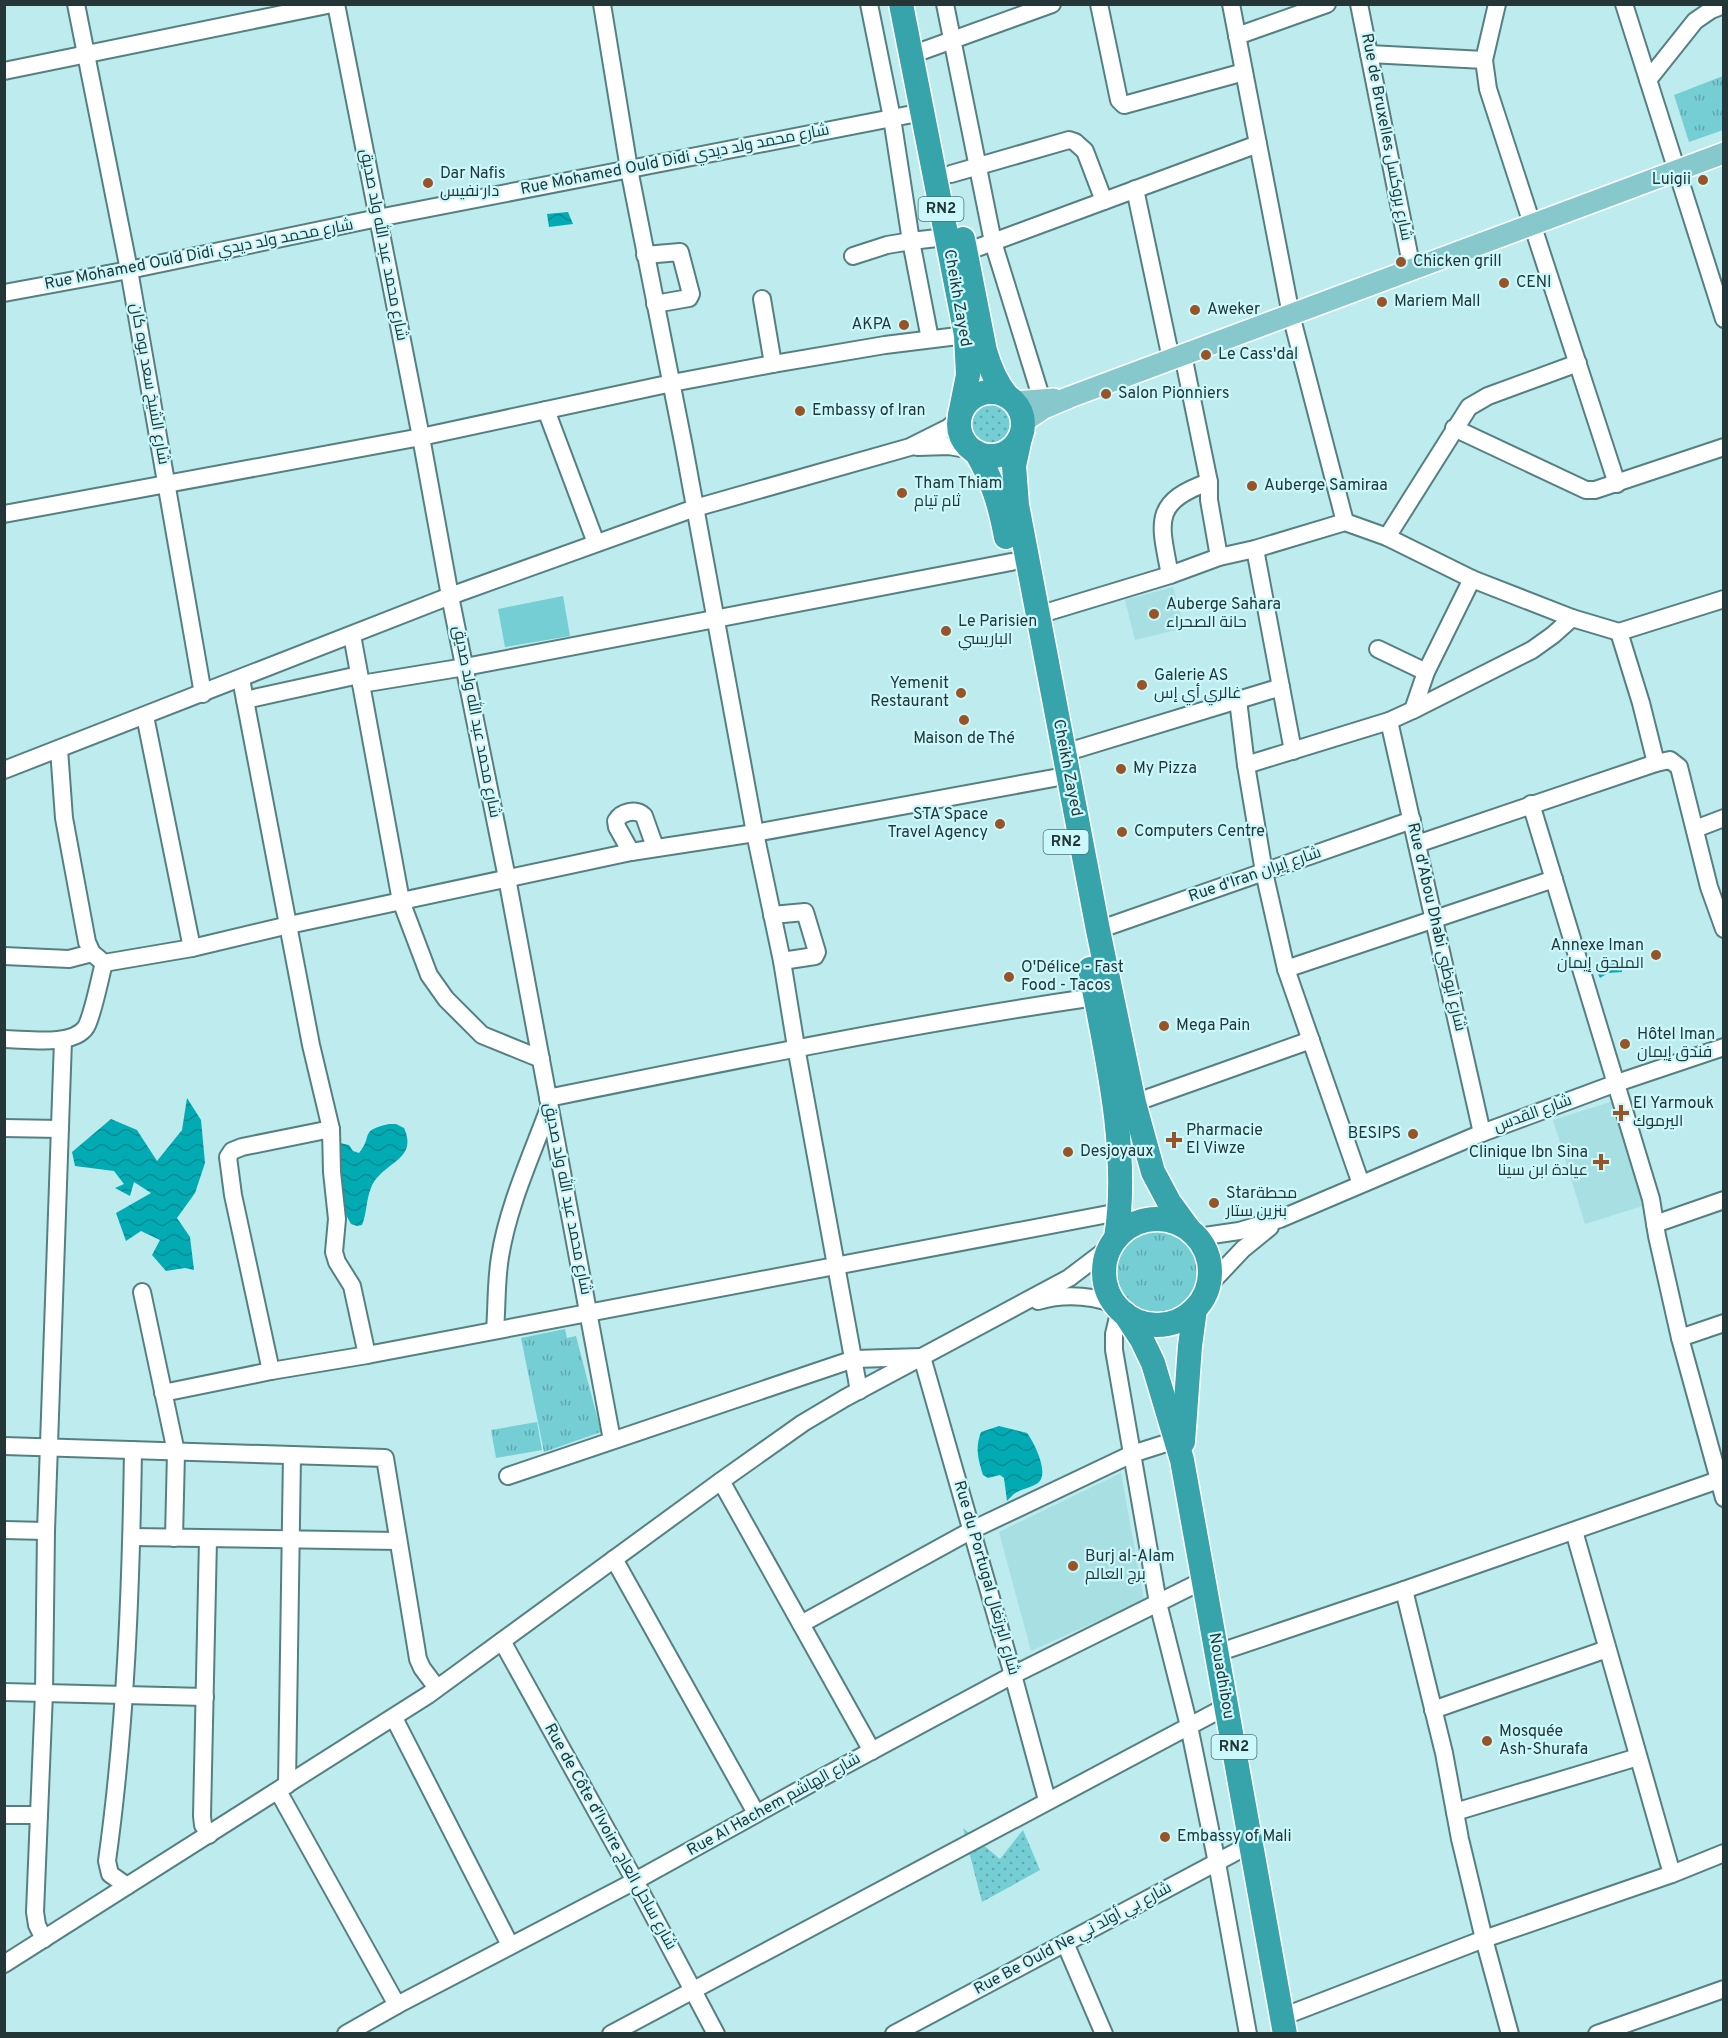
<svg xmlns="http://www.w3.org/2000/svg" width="1728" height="2038" viewBox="0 0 1728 2038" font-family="Overpass,Cairo,sans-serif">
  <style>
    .built { fill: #a8dfe3 }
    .grass { fill: url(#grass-tufts) }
    .park { fill: url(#park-dots) }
    .pitch { fill: #75ced4 }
    .water { fill: url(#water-waves) }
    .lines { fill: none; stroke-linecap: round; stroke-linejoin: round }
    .minor-casing { stroke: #558082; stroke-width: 20 }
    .major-casing { stroke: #fff; stroke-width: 24 }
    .highway-casing { stroke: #fff; stroke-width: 27 }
    .minor { stroke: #fff; stroke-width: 16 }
    .major { stroke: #87c8cd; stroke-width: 21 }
    .highway { stroke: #37a4ab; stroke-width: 24 }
    .poi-dot { fill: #985327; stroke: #caf8fb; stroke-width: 2 }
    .labels { text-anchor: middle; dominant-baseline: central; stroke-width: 4.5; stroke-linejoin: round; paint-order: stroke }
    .shield { fill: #caf8fb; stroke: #567072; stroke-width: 1.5 }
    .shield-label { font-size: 15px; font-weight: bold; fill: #243637 }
    .street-label { font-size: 16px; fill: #243637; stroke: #caf8fb }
    .poi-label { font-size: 16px; fill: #243637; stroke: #caf8fb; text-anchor: start }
  </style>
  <defs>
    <pattern id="grass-tufts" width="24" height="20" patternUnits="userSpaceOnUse" patternTransform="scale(1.5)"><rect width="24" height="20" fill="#75ced4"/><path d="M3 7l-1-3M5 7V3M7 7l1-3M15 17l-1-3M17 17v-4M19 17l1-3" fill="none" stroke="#60a8ad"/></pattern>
    <pattern id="park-dots" width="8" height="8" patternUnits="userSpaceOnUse" patternTransform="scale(1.5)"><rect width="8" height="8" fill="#75ced4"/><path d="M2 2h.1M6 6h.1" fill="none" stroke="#60a8ad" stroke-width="1.8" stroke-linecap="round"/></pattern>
    <pattern id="water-waves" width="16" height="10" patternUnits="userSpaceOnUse" patternTransform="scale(1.5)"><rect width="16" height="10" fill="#02abb3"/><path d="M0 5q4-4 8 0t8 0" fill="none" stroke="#048c92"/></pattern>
  </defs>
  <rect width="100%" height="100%" fill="#bdebee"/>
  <!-- built -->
  <g class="built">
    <polygon points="1173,587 1184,628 1135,640 1125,600"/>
    <polygon points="1617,1100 1649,1204 1585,1224 1553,1120"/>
    <polygon points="1121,1473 1144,1600 1031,1651 999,1532"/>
  </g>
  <!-- grass -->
  <g class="grass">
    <polygon points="1723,76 1723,130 1689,142 1674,95"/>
    <circle cx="1160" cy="1272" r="49"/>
    <polygon points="565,1329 567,1338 576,1336 601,1432 544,1452 521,1338"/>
    <polygon points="537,1422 542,1450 496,1458 491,1430"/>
  </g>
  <!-- park -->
  <g class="park">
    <circle cx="990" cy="425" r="26"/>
    <polygon points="963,1828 1000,1859 1023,1830 1040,1870 982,1902"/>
  </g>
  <!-- pitch -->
  <polygon class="pitch" points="563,596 570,636 505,647 498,609"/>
  <!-- water -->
  <g class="water">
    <polygon points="568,212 573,224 549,227 547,214"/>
    <polygon points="1619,961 1622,965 1622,972 1608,973 1600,978 1596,970 1599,966"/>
    <polygon points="187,1098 201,1120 205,1163 195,1193 177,1218 190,1237 194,1270 185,1268 166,1271 152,1255 160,1240 141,1231 126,1241 116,1213 151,1193 134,1182 130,1196 115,1188 124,1184 114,1171 75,1166 72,1152 111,1119 137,1130 157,1161 182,1130"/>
    <path d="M389,1124H396L404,1128C419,1161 381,1162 371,1188C366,1200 367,1213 362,1225L357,1226L351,1224L346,1215L332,1159L334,1146L340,1143L349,1145L353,1151L359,1153C374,1135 358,1131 389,1124Z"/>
    <path d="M999,1426L1027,1433C1034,1442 1049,1472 1039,1482C1034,1487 1024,1488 1017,1492C1013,1494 1010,1498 1007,1501L1004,1478L1000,1475L988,1478L983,1475C978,1459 975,1448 981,1432Z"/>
  </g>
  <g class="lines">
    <!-- minor casing -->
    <g class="minor-casing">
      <g id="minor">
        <polyline points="76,4 129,270 203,694"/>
        <polyline points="336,4 421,437 450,596 507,878 612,1440"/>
        <polyline points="602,4 629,169 684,447 755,833 782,961 796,1047 859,1391"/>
        <polyline points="869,4 892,118 911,241 946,237"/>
        <polyline points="945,4 993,242 1042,400"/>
        <polyline points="1099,4 1119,100 1124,105 1244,72"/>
        <polyline points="1231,4 1291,315 1345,522"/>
        <polyline points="1359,4 1412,269"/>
        <polyline points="1497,4 1484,60 1488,89 1617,484"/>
        <polyline points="1624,4 1724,319"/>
        <polyline points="1237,36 1327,4"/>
        <polyline points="1369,54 1484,60"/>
        <polyline points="911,55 1052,4"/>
        <polyline points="4,71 332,4"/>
        <polyline points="1648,80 1695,21 1711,10 1724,5"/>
        <polyline points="951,174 1069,140 1075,142 1085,151 1104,201"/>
        <polyline points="1135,189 1171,359"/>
        <polyline points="966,252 1258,144"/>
        <polyline points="645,255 680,252 691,294 689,298 655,304"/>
        <polyline points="853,256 887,245 911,241 930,339"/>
        <polyline points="4,293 129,270 378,218 923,112"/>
        <polyline points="762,299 773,364"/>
        <polyline points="1183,355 1209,482 1209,500 1219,557"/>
        <polyline points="546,410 596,543"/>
        <polyline points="1454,428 1586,490 1595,490 1724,447"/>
        <polyline points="917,447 949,446 972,450"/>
        <polyline points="4,514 421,437 672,383 773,364 885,345 966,335"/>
        <polyline points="1387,537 1469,407 1488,396 1578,363"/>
        <polyline points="1255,549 1293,751"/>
        <path d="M1170,575C1160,523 1151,502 1209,482"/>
        <polyline points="1038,615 1170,575 1219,557 1255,549 1345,522 1387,537 1472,579 1572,618 1619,632 1724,599"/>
        <polyline points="1619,632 1641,703 1656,763"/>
        <polyline points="352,635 401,901 429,975 446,999 482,1035 541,1059"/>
        <polyline points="1378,649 1426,672"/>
        <polyline points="241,679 311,1045 331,1129 332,1172 337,1219 334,1252 337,1262 352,1286 367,1355"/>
        <polyline points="361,684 465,667 1011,562"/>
        <polyline points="245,700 359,675"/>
        <polyline points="1238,700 1246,765 1264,872 1286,969 1361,1184"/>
        <polyline points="1413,710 1426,672 1472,579"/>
        <polyline points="145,716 192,948"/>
        <polyline points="1389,721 1482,1133"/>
        <polyline points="59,749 64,818 87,942 92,953 104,963 192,948 289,925 631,852 755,833 1054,778"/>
        <polyline points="1064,753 1281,687"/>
        <polyline points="1246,765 1389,721 1413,710 1532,650 1553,635 1572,618"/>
        <polyline points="4,770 450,596 695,508 910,447 948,428 959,419"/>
        <polyline points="1531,804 1651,1199 1657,1236 1680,1338 1724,1498"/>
        <polyline points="1695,829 1724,818"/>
        <polyline points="1417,844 1656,763 1670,760 1679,767 1709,887 1724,929"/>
        <path d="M631,852L617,827L616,821C621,812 636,808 644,816L655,847"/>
        <polyline points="772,915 805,912 817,952 815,956 782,961"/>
        <polyline points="1098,930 1412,820"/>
        <polyline points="4,956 69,959 92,953"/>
        <polyline points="1286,969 1554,879"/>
        <path d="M4,1039C26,1039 73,1047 86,1027C93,1015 100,977 104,963"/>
        <path d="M548,1098C730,1061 911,1024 1095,997"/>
        <polyline points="1134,1103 1311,1040"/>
        <polyline points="4,1128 60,1129"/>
        <polyline points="1655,1224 1724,1200"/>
        <polyline points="1198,1237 1239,1231 1280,1219 1482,1133 1614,1084 1724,1047"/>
        <polyline points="1209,1285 1243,1249 1270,1227"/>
        <polyline points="142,1292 176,1452 174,1538"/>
        <path d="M1038,1301C1065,1293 1089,1295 1115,1304"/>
        <polyline points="1120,1309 1114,1334 1114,1350 1158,1603 1189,1726 1217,1863 1248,2034"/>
        <path d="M495,1330C497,1306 496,1280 500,1257C508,1206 531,1157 549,1108"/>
        <polyline points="1680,1338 1724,1323"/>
        <polyline points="271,1371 233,1195 228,1157 232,1151 242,1147 331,1129"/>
        <polyline points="163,1393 271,1371 367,1355 1119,1212"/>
        <polyline points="4,1446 385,1458 418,1659 422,1668 437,1688"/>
        <polyline points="508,1476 854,1359 922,1357 1013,1675 1047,1800"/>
        <polyline points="721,1481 872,1751"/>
        <polyline points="4,1530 46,1531"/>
        <polyline points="1574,1531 1672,1874"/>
        <polyline points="132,1537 398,1541"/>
        <polyline points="208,1539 202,1816 203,1825 209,1835"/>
        <polyline points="614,1559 756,1813"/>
        <polyline points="1404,1590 1444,1753 1460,1839 1484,1939 1510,2034"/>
        <polyline points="801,1624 972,1530 1132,1454 1176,1440"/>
        <polyline points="502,1641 635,1881 716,2034"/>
        <polyline points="1217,1653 1404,1590 1724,1478"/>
        <polyline points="4,1692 205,1697"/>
        <polyline points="1433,1710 1607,1649"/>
        <polyline points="394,1718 510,1945"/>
        <polyline points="287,1785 292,1455"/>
        <polyline points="278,1791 397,2005"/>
        <polyline points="1455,1812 1638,1757"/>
        <polyline points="4,1815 39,1815"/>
        <path d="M127,1886L110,1874L107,1861C126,1725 131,1587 133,1450"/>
        <polyline points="44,1939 37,1925 35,1912 44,1693 46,1531 63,1040"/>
        <polyline points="1065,1943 1104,2034"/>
        <polyline points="4,1964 428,1695 721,1481 803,1423 845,1398 1069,1278 1110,1247"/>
        <polyline points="1282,2017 1484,1939 1672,1874 1724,1853"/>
        <polyline points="346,2034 397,2005 635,1881 812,1783 1013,1675 1204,1580"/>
        <polyline points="611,2034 1227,1706"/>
        <polyline points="894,2034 1251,1844"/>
        <polyline points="1597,2034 1724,1989"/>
      </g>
    </g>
    <!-- major casing -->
    <g class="major-casing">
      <g id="major">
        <polyline points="1014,402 1054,399"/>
        <polyline points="1023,422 1044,408 1070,397 1724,153"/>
      </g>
    </g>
    <!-- highway casing -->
    <g class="highway-casing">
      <g id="highway">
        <polyline points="901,4 966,335 968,375 960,415"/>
        <path d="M963,239L985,351C990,368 996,383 1007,396"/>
        <circle cx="991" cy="424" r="32"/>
        <polyline points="1020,438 1014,466 1017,505 1098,930 1134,1103 1153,1172 1169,1202 1188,1228"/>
        <path d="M976,452C993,481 1000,505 1006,537"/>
        <path d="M1090,969C1106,1052 1130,1153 1116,1238"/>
        <circle cx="1157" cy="1272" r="53"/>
        <polyline points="1125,1314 1142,1340 1153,1363 1182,1460 1285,2034"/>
        <polyline points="1183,1442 1190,1346 1195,1309"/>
      </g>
    </g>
    <!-- minor -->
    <use href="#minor" class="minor"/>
    <!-- major -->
    <use href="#major" class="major"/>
    <!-- highway -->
    <use href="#highway" class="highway"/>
  </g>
  <!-- markers -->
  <g class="poi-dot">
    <circle cx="1703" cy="180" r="6"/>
    <circle cx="428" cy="183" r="6"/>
    <circle cx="1401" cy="262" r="6"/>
    <circle cx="1504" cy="283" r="6"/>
    <circle cx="1382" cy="302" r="6"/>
    <circle cx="1195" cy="310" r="6"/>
    <circle cx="904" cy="325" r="6"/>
    <circle cx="1206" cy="355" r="6"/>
    <circle cx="1106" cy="394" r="6"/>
    <circle cx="800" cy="411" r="6"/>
    <circle cx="1252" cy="486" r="6"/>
    <circle cx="902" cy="493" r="6"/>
    <circle cx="1154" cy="614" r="6"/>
    <circle cx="946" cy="631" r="6"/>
    <circle cx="1142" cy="685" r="6"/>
    <circle cx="961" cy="693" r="6"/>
    <circle cx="964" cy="720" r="6"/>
    <circle cx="1121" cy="769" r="6"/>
    <circle cx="1000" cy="824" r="6"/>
    <circle cx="1122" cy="832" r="6"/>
    <circle cx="1656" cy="955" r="6"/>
    <circle cx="1009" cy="977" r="6"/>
    <circle cx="1164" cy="1026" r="6"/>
    <circle cx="1625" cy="1044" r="6"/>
    <path d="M1618 1104h6v6h6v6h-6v6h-6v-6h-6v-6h6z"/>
    <circle cx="1413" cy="1134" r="6"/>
    <path d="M1171 1131h6v6h6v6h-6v6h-6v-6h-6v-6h6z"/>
    <circle cx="1068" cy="1152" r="6"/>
    <path d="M1598 1153h6v6h6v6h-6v6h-6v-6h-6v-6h6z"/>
    <circle cx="1214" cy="1203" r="6"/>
    <circle cx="1073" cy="1566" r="6"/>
    <circle cx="1487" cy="1741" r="6"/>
    <circle cx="1165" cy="1837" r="6"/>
  </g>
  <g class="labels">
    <!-- shield labels -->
    <g class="shield">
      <rect x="918.5" y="197" width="45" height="24" rx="4.5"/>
      <rect x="1043.5" y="830" width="45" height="24" rx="4.5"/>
      <rect x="1211.5" y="1735" width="45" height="24" rx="4.5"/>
    </g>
    <g class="shield-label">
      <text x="941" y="209">RN2</text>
      <text x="1066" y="842">RN2</text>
      <text x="1234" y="1747">RN2</text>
    </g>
    <!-- street labels -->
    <g class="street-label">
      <text transform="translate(1386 137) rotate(79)">Rue de Bruxelles شارع بروكسل</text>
      <text transform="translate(675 160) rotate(-11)">Rue Mohamed Ould Didi شارع محمد ولد ديدي</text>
      <text transform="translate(383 245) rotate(79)">شارع محمد عبد الله ولد صديق</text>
      <text transform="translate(199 255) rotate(-11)">Rue Mohamed Ould Didi شارع محمد ولد ديدي</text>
      <text transform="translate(957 298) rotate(80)">Cheikh Zayed</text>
      <text transform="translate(149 384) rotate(80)">شارع الشيخ سعد بوه كان</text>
      <text transform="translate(476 722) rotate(79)">شارع محمد عبد الله ولد صديق</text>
      <text transform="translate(1067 768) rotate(79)">Cheikh Zayed</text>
      <text transform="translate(1255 875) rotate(-19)">Rue d'Iran شارع إيران</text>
      <text transform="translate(1436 927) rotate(77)">Rue d'Abou Dhabi شارع أبوظبي</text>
      <text transform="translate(1533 1114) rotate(-20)">شارع القدس</text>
      <text transform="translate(567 1199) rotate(79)">شارع محمد عبد الله ولد صديق</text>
      <text transform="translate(986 1578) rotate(74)">Rue du Portugal شارع البرتغال</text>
      <text transform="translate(1221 1676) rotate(80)">Nouadhibou</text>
      <text transform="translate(774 1805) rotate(-29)">Rue Al Hachem شارع الهاشم</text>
      <text transform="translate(610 1837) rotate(61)">Rue de Côte d'Ivoire شارع ساحل العاج</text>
      <text transform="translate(1073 1939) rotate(-28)">Rue Be Ould Ne شارع بي أولد ني</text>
    </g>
    <!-- poi labels -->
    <g class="poi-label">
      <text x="440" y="174">Dar Nafis<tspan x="440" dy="18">دار نفيس</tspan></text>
      <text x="1691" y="180" text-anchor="end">Luigii</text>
      <text x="1413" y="262">Chicken grill</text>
      <text x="1516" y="283">CENI</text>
      <text x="1394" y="302">Mariem Mall</text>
      <text x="1207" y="310">Aweker</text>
      <text x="892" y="325" text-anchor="end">AKPA</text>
      <text x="1218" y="355">Le Cass'dal</text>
      <text x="1118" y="394">Salon Pionniers</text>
      <text x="812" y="411">Embassy of Iran</text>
      <text x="914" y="484">Tham Thiam<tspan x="914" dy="18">ثام تيام</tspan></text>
      <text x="1264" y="486">Auberge Samiraa</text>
      <text x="1166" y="605">Auberge Sahara<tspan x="1166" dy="18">حانة الصحراء</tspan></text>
      <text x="958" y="622">Le Parisien<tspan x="958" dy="18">الباريسي</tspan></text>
      <text x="1154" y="676">Galerie AS<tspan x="1154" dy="18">غالري أي إس</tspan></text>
      <text x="949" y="684" text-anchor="end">Yemenit<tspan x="949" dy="18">Restaurant</tspan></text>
      <text x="964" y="739" text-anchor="middle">Maison de Thé</text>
      <text x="1133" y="769">My Pizza</text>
      <text x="988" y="815" text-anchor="end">STA Space<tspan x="988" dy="18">Travel Agency</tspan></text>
      <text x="1134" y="832">Computers Centre</text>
      <text x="1644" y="946" text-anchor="end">Annexe Iman<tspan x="1644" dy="18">الملحق إيمان</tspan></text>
      <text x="1021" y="968">O'Délice - Fast<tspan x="1021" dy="18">Food - Tacos</tspan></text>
      <text x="1176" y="1026">Mega Pain</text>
      <text x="1637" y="1035">Hôtel Iman<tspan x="1637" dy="18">فندق إيمان</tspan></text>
      <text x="1633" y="1104">El Yarmouk<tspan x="1633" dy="18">اليرموك</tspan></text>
      <text x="1186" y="1131">Pharmacie<tspan x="1186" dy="18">El Viwze</tspan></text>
      <text x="1401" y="1134" text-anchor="end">BESIPS</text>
      <text x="1080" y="1152">Desjoyaux</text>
      <text x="1588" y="1153" text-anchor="end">Clinique Ibn Sina<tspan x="1588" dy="18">عيادة ابن سينا</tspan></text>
      <text x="1226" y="1194">Starمحطة<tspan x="1226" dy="18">بنزين ستار</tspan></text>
      <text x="1085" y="1557">Burj al-Alam<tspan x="1085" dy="18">برج العالم</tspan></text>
      <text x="1499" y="1732">Mosquée<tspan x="1499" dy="18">Ash-Shurafa</tspan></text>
      <text x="1177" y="1837">Embassy of Mali</text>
    </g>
  </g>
  <!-- border -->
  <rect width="1728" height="2038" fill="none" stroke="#243637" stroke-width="12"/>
</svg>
